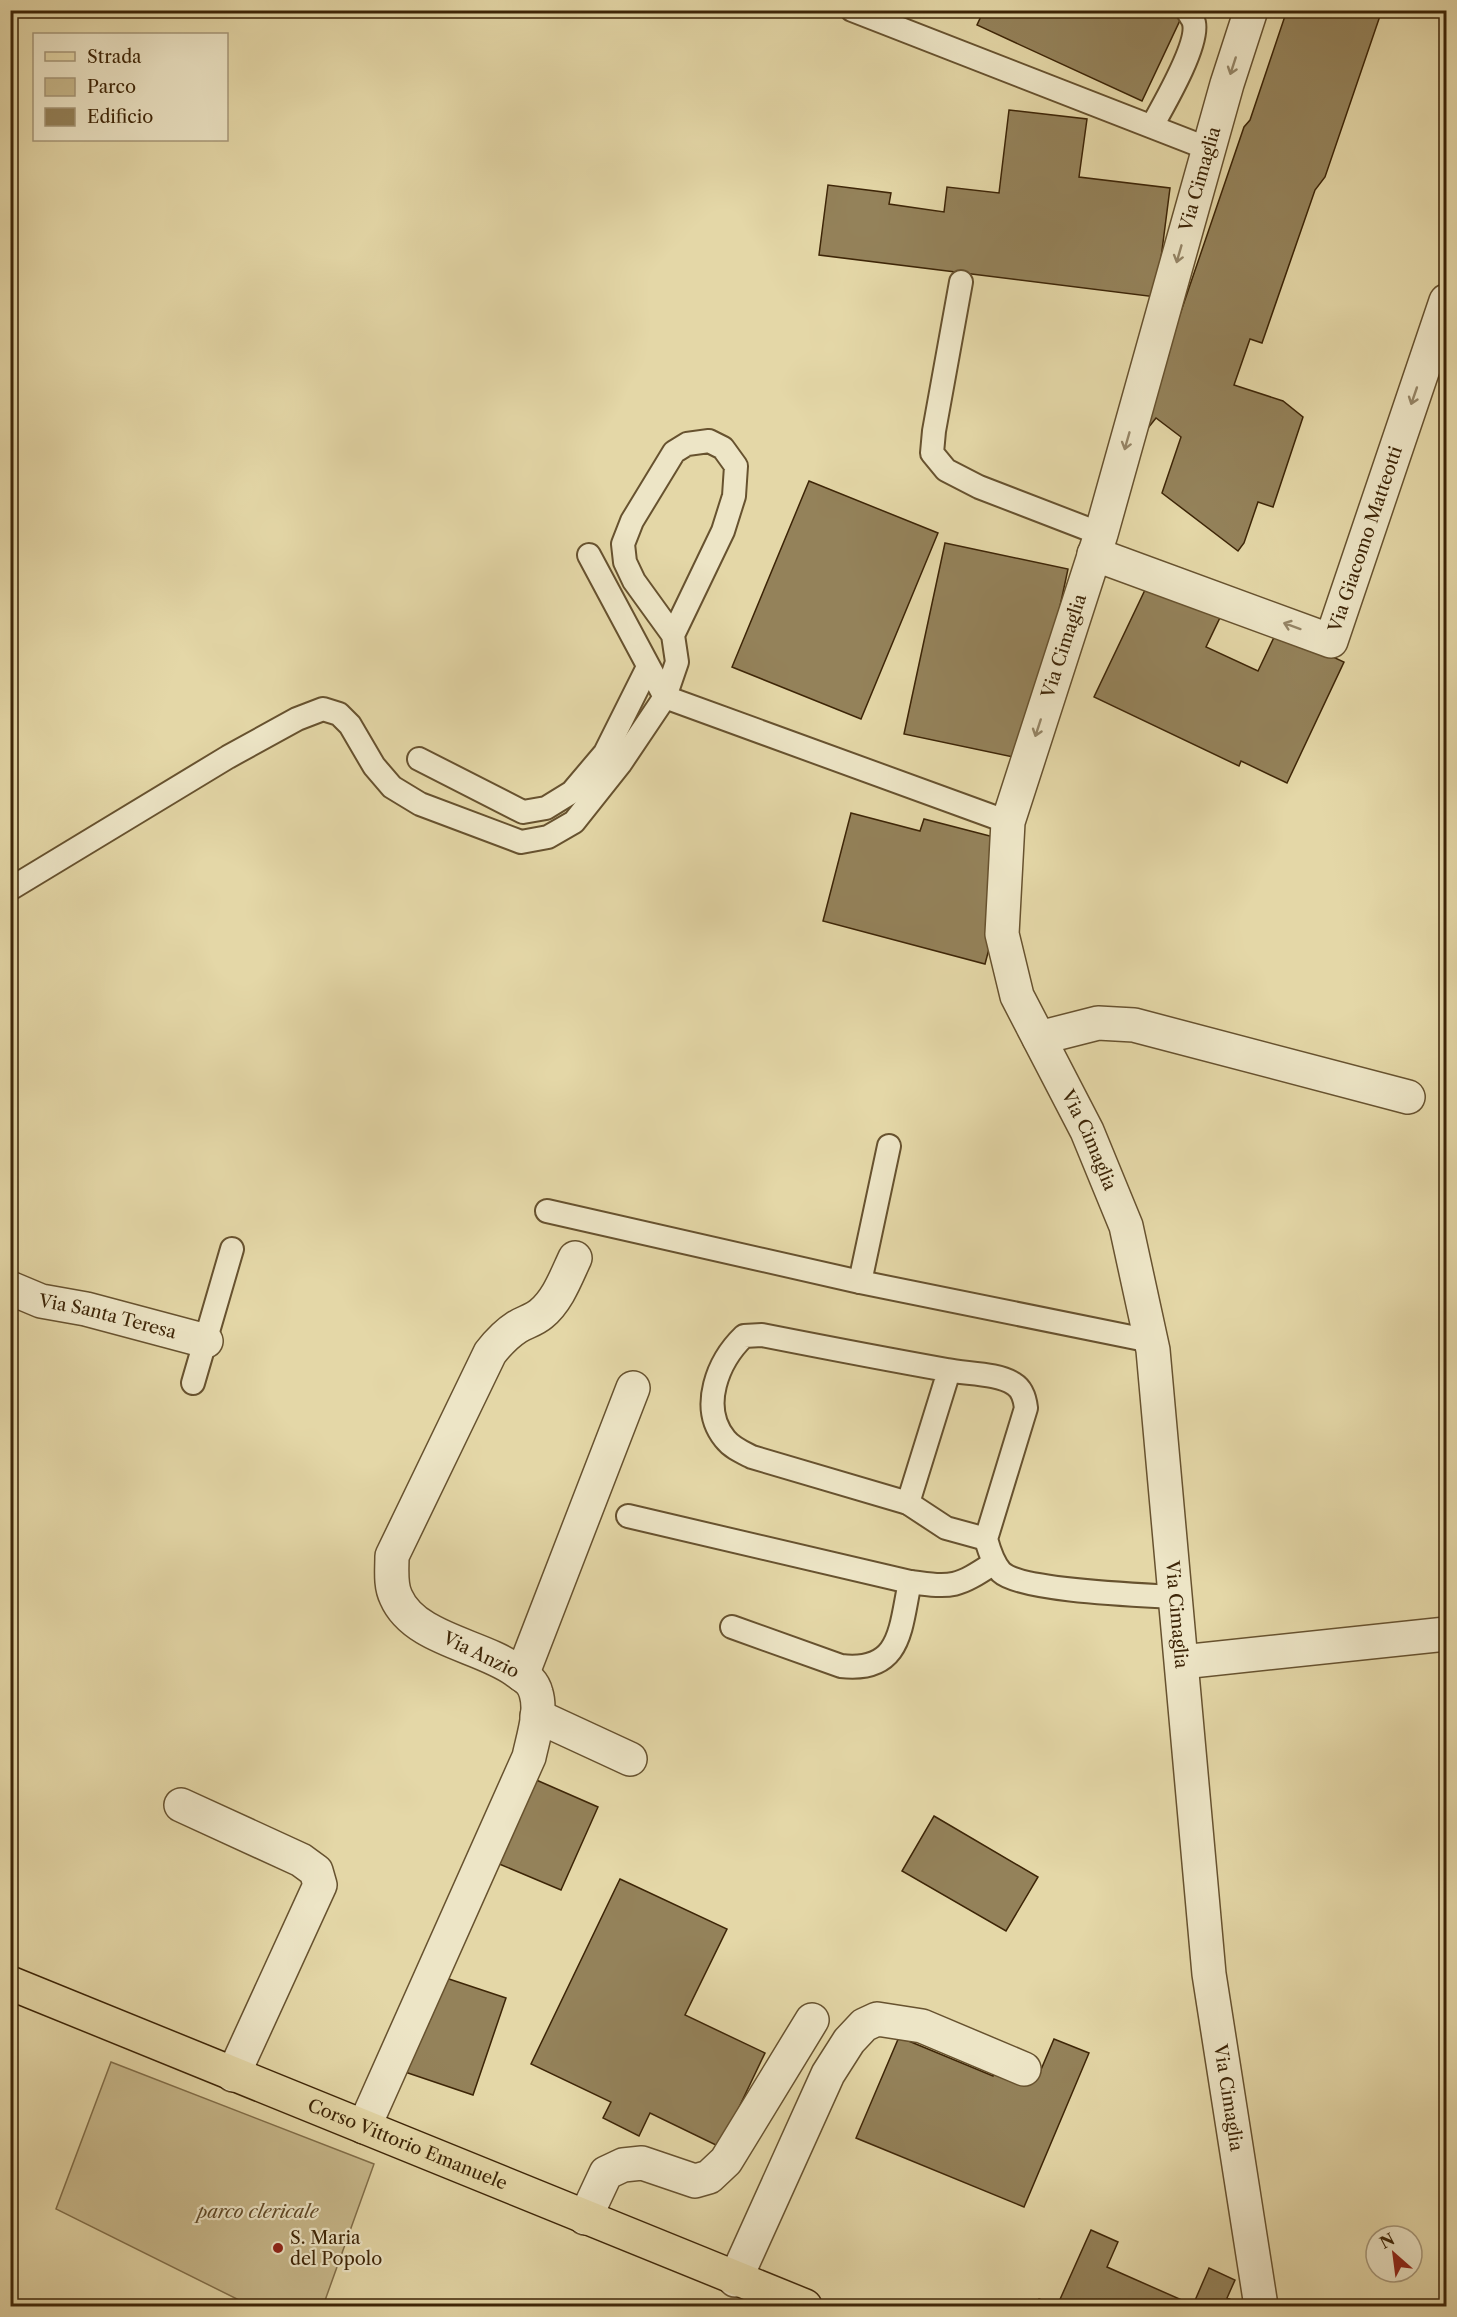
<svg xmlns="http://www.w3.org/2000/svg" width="1457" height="2317" viewBox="0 0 1457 2317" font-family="'Libre Caslon Text',serif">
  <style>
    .green { fill: #c8b98c; stroke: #826f4a; stroke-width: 1.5 }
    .building { fill: #94825a; stroke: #3d2507; stroke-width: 1.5 }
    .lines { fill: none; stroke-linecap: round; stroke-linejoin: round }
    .service-casing { stroke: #67522f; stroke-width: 26 }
    .minor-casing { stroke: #67522f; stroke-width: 36 }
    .primary-casing { stroke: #3d2507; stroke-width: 36 }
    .service { stroke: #ede5c6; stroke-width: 22 }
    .minor { stroke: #ede5c6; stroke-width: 33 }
    .primary { stroke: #e4d7a7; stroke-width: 33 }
    .oneway { stroke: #958566 }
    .poi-dot { fill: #8f2418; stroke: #ede5c6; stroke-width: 2 }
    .labels { text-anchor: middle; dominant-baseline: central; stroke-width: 4.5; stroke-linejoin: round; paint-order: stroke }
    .street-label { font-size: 18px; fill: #3d2507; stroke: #ede5c6 }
    .park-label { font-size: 18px; font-style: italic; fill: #604a28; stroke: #ede5c6 }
    .poi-label { font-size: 18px; fill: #3d2507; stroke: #ede5c6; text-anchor: start }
  </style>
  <rect width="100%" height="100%" fill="#e4d7a7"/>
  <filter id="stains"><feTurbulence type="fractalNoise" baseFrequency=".00333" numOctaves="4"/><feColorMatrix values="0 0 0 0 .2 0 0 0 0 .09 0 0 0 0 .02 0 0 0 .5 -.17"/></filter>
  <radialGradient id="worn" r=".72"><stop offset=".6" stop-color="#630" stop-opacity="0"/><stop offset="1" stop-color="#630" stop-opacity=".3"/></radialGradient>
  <!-- green -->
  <polygon class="green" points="111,2062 374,2164 323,2306 251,2306 56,2209"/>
  <!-- building -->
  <g class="building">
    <polygon points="984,10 1169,10 1182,16 1142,101 977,25"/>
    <polygon points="1287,10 1382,10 1325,177 1315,190 1262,343 1250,339 1234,385 1283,401 1303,417 1273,507 1258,502 1244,543 1238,551 1162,493 1181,437 1156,418 1136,443 1244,127 1250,120"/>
    <polygon points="1009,110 1087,119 1079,177 1170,188 1156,297 819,255 828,185 891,193 889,204 944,212 947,187 999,193"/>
    <polygon points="809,481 938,533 861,719 732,667"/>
    <polygon points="945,543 1068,569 1027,760 904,734"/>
    <polygon points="1155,569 1227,603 1206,647 1258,671 1277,631 1344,662 1287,783 1241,761 1239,766 1094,697"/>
    <polygon points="851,813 920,831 924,819 1017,843 985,964 823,921"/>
    <polygon points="534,1779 598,1807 561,1890 497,1863"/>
    <polygon points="934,1816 1038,1877 1006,1931 902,1871"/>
    <polygon points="620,1879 727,1929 685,2015 765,2053 720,2147 650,2113 639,2136 603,2118 611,2102 531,2064"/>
    <polygon points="437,1975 506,1998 473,2095 405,2072"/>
    <polygon points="899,2037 993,2076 998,2064 1037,2079 1054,2039 1089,2053 1024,2207 856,2138"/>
    <polygon points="1091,2230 1118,2242 1107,2267 1193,2305 1209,2268 1235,2280 1227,2298 1245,2306 1036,2306 1039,2299 1057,2306"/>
  </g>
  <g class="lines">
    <!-- service casing -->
    <g class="service-casing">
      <g id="service">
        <polyline points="852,10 1209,149"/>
        <path d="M1152,126C1163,106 1199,45 1194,23C1193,19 1189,14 1187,10"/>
        <polyline points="961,282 934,431 932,453 946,470 979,487 1101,534"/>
        <polyline points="589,555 665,697 1008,822"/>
        <polyline points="419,759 523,812 546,808 572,792 605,753 648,667"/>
        <polyline points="10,889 228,757 297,719 323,709 339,714 350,725 374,766 392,787 420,804 521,842 548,837 574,822 620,764 665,697 677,662 673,635 634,581 625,562 623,544 632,521 674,452 687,444 709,441 723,448 736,466 734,496 723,531 673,635"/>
        <polyline points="547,1211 860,1282 1151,1341"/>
        <polyline points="860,1282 889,1146"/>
        <path d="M949,1371L908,1503L752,1457C742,1452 732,1448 725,1439C699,1407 718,1361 744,1336L762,1335C823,1347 885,1359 947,1370C966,1374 998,1373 1014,1384C1022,1389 1025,1399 1026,1408L986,1539C989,1550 993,1563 1001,1572C1021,1591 1143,1595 1175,1597"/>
        <polyline points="193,1383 232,1249"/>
        <polyline points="908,1503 946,1528 986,1539"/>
        <path d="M628,1516L910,1582C954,1588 957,1587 994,1563"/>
        <path d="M732,1627L841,1666C902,1673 900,1628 910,1582"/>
      </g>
    </g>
    <!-- minor casing -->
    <g class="minor-casing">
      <g id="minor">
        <path id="s1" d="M1251,10L1227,84L1101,534L1008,822L1002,934L1017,996L1087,1131L1126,1226L1153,1350L1209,1974L1261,2306"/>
        <path id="s2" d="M1094,554L1331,641L1446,301"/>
        <polyline points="1039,1038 1098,1023 1134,1025 1408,1097"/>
        <path id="s3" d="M10,1288L41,1301L86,1309L206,1341"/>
        <polyline points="1182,1662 1446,1634"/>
        <polyline points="522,1675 633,1388"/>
        <polyline points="537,1716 630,1759"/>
        <polyline points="181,1805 301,1860 316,1871 320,1885 233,2075"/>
        <path d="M364,2127L529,1757C533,1738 542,1712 536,1693C533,1681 525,1677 515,1670C480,1645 414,1639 396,1597C390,1585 392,1570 392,1556L490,1353C497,1344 506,1334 517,1327C525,1322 534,1320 541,1314C558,1300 566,1277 575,1258"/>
        <polyline points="585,2218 606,2173 623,2165 642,2163 695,2181 709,2177 726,2161 812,2020"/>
        <polyline points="735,2280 828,2074 849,2041 864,2025 877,2019 922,2026 1024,2069"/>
      </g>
    </g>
    <!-- primary casing -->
    <g class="primary-casing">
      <g id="primary">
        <path id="s4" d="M10,1983L805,2306"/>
      </g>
    </g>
    <!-- service -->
    <use href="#service" class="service"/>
    <!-- minor -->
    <use href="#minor" class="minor"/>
    <!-- primary -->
    <use href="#primary" class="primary"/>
  </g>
  <!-- one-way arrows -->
  <defs><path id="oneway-shaft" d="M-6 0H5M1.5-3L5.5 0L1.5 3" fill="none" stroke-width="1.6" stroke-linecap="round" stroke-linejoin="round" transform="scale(1.5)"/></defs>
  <g class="oneway">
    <use href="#oneway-shaft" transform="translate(1233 66) rotate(108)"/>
    <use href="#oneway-shaft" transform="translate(1179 254) rotate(106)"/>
    <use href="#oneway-shaft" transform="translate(1414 396) rotate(109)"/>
    <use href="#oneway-shaft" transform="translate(1127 441) rotate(106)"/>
    <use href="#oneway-shaft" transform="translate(1292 626) rotate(-160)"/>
    <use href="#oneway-shaft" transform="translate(1038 728) rotate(108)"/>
  </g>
  <!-- markers -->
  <circle class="poi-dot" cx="278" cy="2248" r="6"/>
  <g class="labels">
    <!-- street labels -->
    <g class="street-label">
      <text transform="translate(1200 179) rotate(-74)">Via Cimaglia</text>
      <text stroke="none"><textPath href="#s2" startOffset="360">Via Giacomo Matteotti</textPath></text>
      <text transform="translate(1064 646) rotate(-72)">Via Cimaglia</text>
      <text stroke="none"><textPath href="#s1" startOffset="1185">Via Cimaglia</textPath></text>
      <text stroke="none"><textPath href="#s3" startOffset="102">Via Santa Teresa</textPath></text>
      <text stroke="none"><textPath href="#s1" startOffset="1671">Via Cimaglia</textPath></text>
      <text transform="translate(481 1655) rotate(26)">Via Anzio</text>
      <text stroke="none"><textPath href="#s1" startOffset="2157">Via Cimaglia</textPath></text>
      <text stroke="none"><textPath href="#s4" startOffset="429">Corso Vittorio Emanuele</textPath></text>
    </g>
    <!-- park labels -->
    <g class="park-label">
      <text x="258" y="2212">parco clericale</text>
    </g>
    <!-- poi labels -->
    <g class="poi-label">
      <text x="290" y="2238">S. Maria<tspan x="290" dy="21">del Popolo</tspan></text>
    </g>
  </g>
  <!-- margin -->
  <rect width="1457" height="2317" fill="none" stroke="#e4d7a7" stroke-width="36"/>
  <rect x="12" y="12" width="1433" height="2293" fill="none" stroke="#3d2507" stroke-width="3"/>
  <rect x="18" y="18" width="1421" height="2281" fill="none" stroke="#3d2507" stroke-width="1.5"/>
  <!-- legend -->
  <rect x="33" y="33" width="195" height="108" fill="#ede5c6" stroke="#a7987a" stroke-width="1.5"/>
  <rect x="45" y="52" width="30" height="9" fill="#e4d7a7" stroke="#a7987a" stroke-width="1.5"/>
  <text x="87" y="63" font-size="18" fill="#3d2507">Strada</text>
  <rect x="45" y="78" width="30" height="18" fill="#c8b98c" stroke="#a7987a" stroke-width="1.5"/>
  <text x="87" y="93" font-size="18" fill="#3d2507">Parco</text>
  <rect x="45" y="108" width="30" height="18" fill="#94825a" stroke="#a7987a" stroke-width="1.5"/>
  <text x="87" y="123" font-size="18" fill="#3d2507">Edificio</text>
  <!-- north arrow -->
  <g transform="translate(1394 2254) rotate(332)"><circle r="28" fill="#ede5c6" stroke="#a7987a" stroke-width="1.5"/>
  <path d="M0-4.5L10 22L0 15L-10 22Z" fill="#8f2418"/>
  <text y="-9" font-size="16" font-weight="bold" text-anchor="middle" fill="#3d2507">N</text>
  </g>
  <rect width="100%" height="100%" filter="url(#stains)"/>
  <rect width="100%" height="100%" fill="url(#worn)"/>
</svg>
